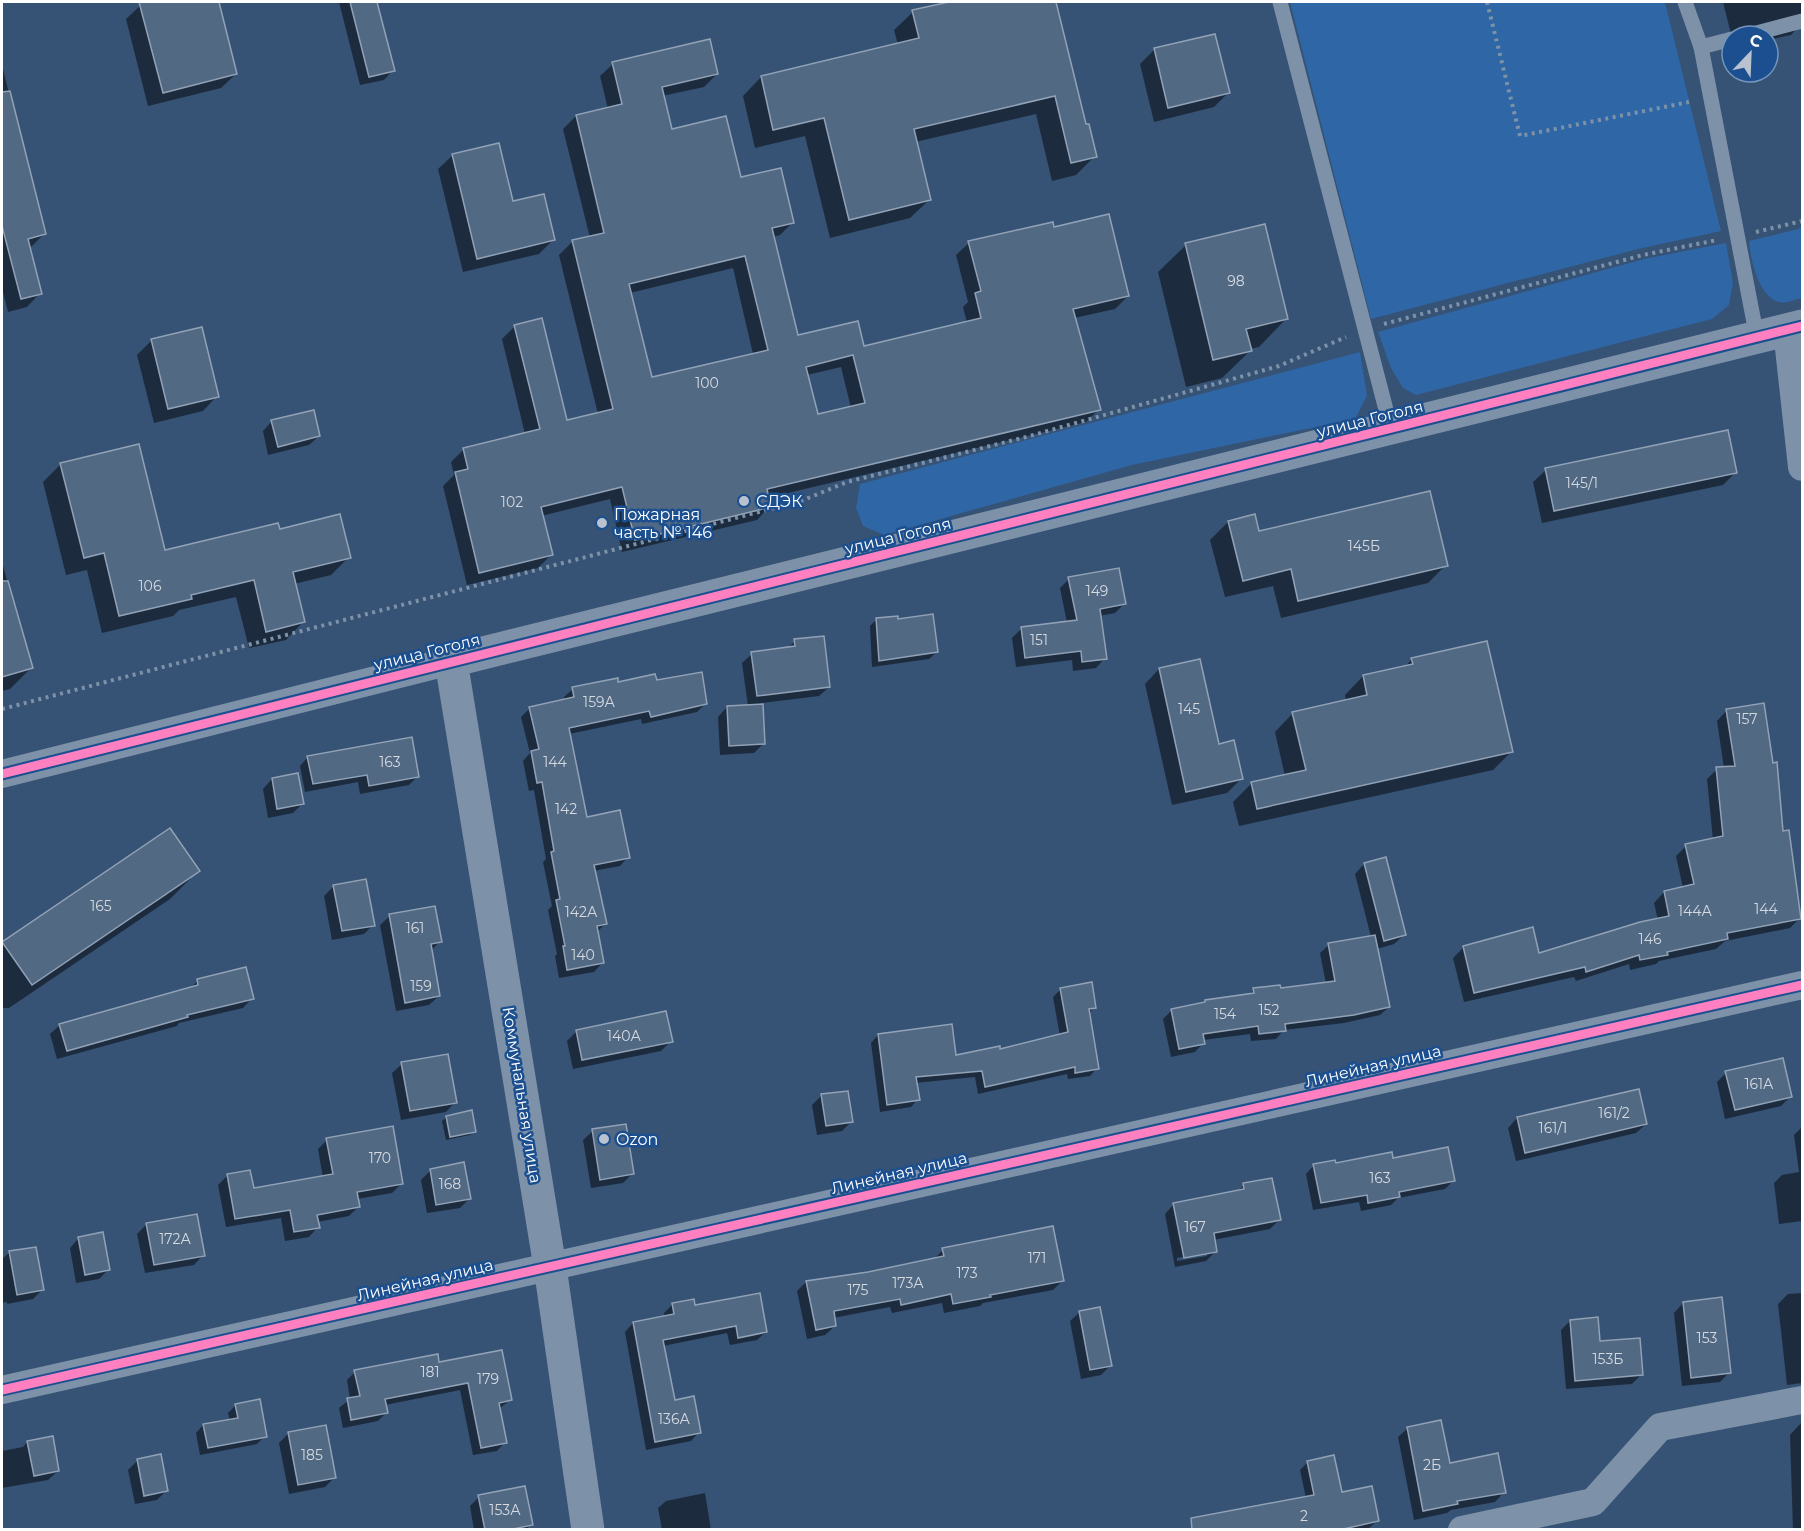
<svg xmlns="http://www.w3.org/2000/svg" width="1804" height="1531" viewBox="0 0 1804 1531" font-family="Montserrat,sans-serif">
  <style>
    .green { fill: #2f66a5 }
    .shadow { fill: #0007; fill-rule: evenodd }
    .building { fill: #526984; stroke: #92a2b6; stroke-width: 1.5; fill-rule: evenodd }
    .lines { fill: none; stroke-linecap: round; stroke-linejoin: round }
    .path { stroke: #7d92a8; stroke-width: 4; stroke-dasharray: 3 4.5; stroke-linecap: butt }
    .service { stroke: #7d92a8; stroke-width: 15 }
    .minor { stroke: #7d92a8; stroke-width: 28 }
    .tertiary { stroke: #7d92a8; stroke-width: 33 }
    .cycleway-casing { stroke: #1b4f8f; stroke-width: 13 }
    .cycleway { stroke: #ff80c0; stroke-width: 9 }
    .poi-dot { fill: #b9c2ce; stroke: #1b4f8f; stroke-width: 2 }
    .labels { text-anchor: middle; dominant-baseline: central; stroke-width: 5; stroke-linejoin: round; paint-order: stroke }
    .number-label { font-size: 14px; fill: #d4dae0 }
    .street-label { font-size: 16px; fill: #fff; stroke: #1b4f8f }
    .poi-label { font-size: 16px; fill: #fff; stroke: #1b4f8f; text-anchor: start }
  </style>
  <rect width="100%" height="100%" fill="#365274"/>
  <!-- green -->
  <g class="green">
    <polygon points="1290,2 1665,2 1721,231 1638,249 1371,319"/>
    <path d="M1802,228V298C1796,299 1786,304 1779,302C1759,298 1750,258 1749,241Z"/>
    <polygon points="1726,243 1733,283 1729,305 1712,319 1416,395 1403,388 1391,368 1378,332 1644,259"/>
    <polygon points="1360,352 1367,396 1355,419 1132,465 884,535 863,526 856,508 860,484"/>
  </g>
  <!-- shadow -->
  <g class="shadow">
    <polygon points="153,2 217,2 236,74 221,88 148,106 126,19 141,5"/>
    <polygon points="339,2 376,2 393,70 384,80 360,85"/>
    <polygon points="955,2 1055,2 1085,126 1095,156 1076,175 1052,181 1036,114 915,142 929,200 910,218 830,238 805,136 755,148 743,96 761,77 898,45 894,30 913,12"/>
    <polygon points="1723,2 1802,2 1802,23 1791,35 1768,40 1768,36 1732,38"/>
    <polygon points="1154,50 1228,93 1214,107 1154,122 1140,64"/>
    <path d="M613,64L717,74L704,87L662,96L671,131L740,179L793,222L780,235L773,237L797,336L863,348L967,323L963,307L968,302L956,255L969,243L1053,229L1128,296L1115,309L1074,318L1099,409L1086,422L767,498L769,507L757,520L622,552L610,499L541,516L551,555L538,568L467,585L443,486L454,475L451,462L464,449L525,434L502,339L515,326L566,422L598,414L559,255L572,242L590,238L563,129L576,116L608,109L600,76ZM733,268L753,354L651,379L630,293ZM841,367L851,408L817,416L807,375Z"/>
    <polygon points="2,65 44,234 30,248 40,293 27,307 8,312 2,288"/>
    <polygon points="453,155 511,203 553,240 539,254 463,272 438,169"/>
    <polygon points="1186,245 1286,319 1259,347 1250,349 1250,351 1222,378 1186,387 1158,272"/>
    <polygon points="201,329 217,396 203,411 154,423 137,355 151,341"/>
    <polygon points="272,421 319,436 309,445 268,455 263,431"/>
    <polygon points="61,464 164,552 278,530 349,557 331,575 294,584 303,622 286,640 249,648 236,597 179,610 173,616 102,633 87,570 66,575 43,482"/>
    <polygon points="1546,470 1735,473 1723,485 1542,523 1533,482"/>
    <polygon points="1254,516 1258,533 1446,565 1428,583 1281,618 1273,586 1225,597 1210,540 1228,522"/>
    <polygon points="2,562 31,668 10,689 2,691"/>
    <polygon points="1069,579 1125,603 1115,613 1099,616 1105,658 1096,668 1073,671 1072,660 1016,667 1012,638 1022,628 1067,623 1060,588"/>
    <polygon points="877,619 897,621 937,652 929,659 872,667 870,626"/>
    <polygon points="795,641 829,687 819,696 761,703 763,744 754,753 720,755 718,717 727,707 748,706 742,663 752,654 787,649"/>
    <polygon points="1412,659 1511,752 1493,770 1239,826 1233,802 1252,783 1285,776 1275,732 1293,713 1346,701 1345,695 1363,676 1404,668"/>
    <polygon points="1159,669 1241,779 1227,793 1172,805 1145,684"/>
    <polygon points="655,682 706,703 697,712 642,724 641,719 569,734 585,819 628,857 620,866 593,871 605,924 597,932 602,963 594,972 559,978 555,956 557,954 548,910 552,906 543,862 546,859 534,790 529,791 523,761 530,753 521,717 530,708 565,701 564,697 573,689"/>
    <polygon points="1727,710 1782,832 1800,918 1790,928 1725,941 1716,949 1659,961 1656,964 1630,970 1629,964 1576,981 1574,977 1464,1002 1453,958 1464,947 1538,955 1658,920 1654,903 1664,892 1683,888 1676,856 1686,846 1713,840 1707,779 1717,769 1724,768 1717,721"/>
    <polygon points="308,757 417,777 409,785 360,794 358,782 305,792 300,766"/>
    <polygon points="272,779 302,804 293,813 268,818 263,789"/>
    <polygon points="1364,864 1404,935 1394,944 1377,949 1389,1007 1380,1015 1344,1023 1284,1030 1276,1039 1251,1041 1250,1034 1203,1040 1203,1043 1195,1052 1171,1057 1163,1019 1171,1011 1203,1004 1206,1001 1248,995 1254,990 1279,990 1326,984 1320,953 1329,945 1371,937 1355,874"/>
    <polygon points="198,871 170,899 9,1008 2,1008 2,944 3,943"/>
    <polygon points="334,886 373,925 364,934 332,940 324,896"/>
    <polygon points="390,916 440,941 431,951 439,996 429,1005 396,1011 380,925"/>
    <polygon points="198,981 252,998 243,1008 179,1023 177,1026 57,1059 50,1034 60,1025 190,988"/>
    <polygon points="1060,990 1095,1007 1088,1014 1097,1068 1090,1076 1068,1079 1067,1074 978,1094 975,1077 915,1083 918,1099 911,1107 880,1112 871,1043 878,1035 954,1057 999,1051 1060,1036 1053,997"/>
    <polygon points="577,1031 671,1041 661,1051 573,1069 567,1041"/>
    <polygon points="402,1064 455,1102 446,1112 401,1120 392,1073"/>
    <polygon points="1726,1073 1791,1096 1781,1106 1725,1119 1717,1082"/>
    <polygon points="821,1096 851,1122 842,1131 817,1135 812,1105"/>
    <polygon points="447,1117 474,1131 470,1135 446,1140 442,1121"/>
    <polygon points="1517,1118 1646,1124 1636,1133 1516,1161 1508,1128"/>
    <polygon points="1802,1127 1802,1221 1779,1224 1774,1183 1782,1175 1799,1172 1794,1135"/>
    <polygon points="593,1131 632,1174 623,1183 591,1188 583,1140"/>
    <polygon points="327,1140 402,1183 392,1193 357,1199 358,1207 349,1216 317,1222 318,1227 309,1237 285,1241 281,1218 226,1227 218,1185 228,1175 252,1190 323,1178 318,1149"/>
    <polygon points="1391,1159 1453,1181 1445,1189 1398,1198 1391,1205 1361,1211 1359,1202 1313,1210 1306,1174 1314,1165"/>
    <polygon points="431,1170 470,1198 460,1208 427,1213 421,1180"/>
    <path d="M1244,1185L1279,1220L1270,1229L1213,1240L1216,1251L1206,1261L1175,1267L1165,1214L1174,1204L1237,1192ZM1207,1252V1256L1177,1261V1258Z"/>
    <polygon points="147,1224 203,1255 194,1265 145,1273 137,1234"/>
    <polygon points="79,1238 108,1270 99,1279 76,1283 70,1248"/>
    <polygon points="943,1250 1062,1281 1053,1290 983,1303 980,1306 944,1313 942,1303 892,1313 890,1307 833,1318 835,1326 825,1335 807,1339 797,1291 806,1282 869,1273 934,1259"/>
    <polygon points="9,1253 42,1290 33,1299 7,1304 7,1302 2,1303 2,1259"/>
    <polygon points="1802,1293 1802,1383 1787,1385 1778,1304 1788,1294"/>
    <polygon points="1683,1303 1729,1373 1720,1382 1682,1386 1674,1313"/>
    <polygon points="673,1304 694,1307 766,1332 757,1340 730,1345 727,1333 663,1346 673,1401 699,1432 691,1441 646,1450 625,1332 633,1323 665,1318 664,1313"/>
    <polygon points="1080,1312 1110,1366 1101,1375 1081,1379 1070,1321"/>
    <polygon points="1570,1321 1599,1342 1642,1374 1632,1384 1566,1389 1561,1330"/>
    <polygon points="438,1364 510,1400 499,1409 505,1442 497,1451 473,1455 460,1390 385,1405 386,1413 378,1421 343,1428 339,1408 350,1399 347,1380 355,1372"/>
    <polygon points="236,1405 265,1436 257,1444 200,1455 196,1433 203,1425 230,1421 228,1413"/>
    <polygon points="1802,1422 1802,1530 1793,1530 1790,1435"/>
    <polygon points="1408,1428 1449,1465 1504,1492 1495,1502 1451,1510 1447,1513 1414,1520 1398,1437"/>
    <polygon points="289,1433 335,1477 325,1487 289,1494 279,1443"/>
    <polygon points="27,1442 58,1471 48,1480 2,1488 2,1451 23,1447"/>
    <polygon points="138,1460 166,1491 157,1500 135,1504 128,1470"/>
    <polygon points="1308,1462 1340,1494 1377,1521 1369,1528 1365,1530 1199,1530 1306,1498 1300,1470"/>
    <polygon points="705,1493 711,1530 662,1530 658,1508 666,1501"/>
    <polygon points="479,1497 531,1524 526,1530 474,1530 470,1506"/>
  </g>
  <!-- building -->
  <g class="building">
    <polygon points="139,2 219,2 237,74 163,93"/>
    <polygon points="350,2 377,2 395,71 369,77"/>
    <polygon points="949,2 1056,2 1086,124 1089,124 1097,157 1071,163 1055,96 914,129 931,200 849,220 824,118 773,130 761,76 919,38 912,10"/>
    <polygon points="1215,34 1230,93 1168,108 1154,48"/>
    <path d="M710,39L718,74L662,87L672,129L726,116L741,177L781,168L794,223L772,228L798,335L858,321L864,346L981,318L975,293L981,291L968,241L1053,222L1054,227L1109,214L1129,296L1073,309L1101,410L767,489L771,507L635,540L622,487L541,507L553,555L479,573L455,472L468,469L463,448L540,429L514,325L542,318L567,420L613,409L572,240L604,233L576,115L622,104L612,62ZM745,256L768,350L652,377L629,284ZM853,355L865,403L818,414L806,367Z"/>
    <polygon points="10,91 46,234 28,239 42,294 21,299 2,226 2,92"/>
    <polygon points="499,143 513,201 544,194 555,240 477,259 452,154"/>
    <polygon points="1265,224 1288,319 1246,329 1252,351 1213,360 1185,243"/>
    <polygon points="202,327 219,397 168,409 151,339"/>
    <polygon points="314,410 320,436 278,447 271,420"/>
    <polygon points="1728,430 1737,473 1554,511 1545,468"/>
    <polygon points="139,444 165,550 278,523 280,529 340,514 351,558 293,572 305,622 266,632 254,580 191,595 192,599 119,616 104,553 84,558 60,463"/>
    <polygon points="1430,491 1448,566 1298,601 1291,569 1243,581 1228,521 1255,514 1259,531"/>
    <polygon points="1119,568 1126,604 1100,609 1107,659 1082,662 1081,651 1025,658 1021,627 1077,620 1068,577"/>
    <polygon points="2,581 8,581 33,668 2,677"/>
    <polygon points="933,614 938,652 879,661 876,618 898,616 898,619"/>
    <polygon points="824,636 830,687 757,696 751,652 795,646 794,639"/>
    <polygon points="1487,641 1513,752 1257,809 1251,782 1306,770 1292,712 1367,695 1363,675 1413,664 1411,658"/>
    <polygon points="1200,659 1219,744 1234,740 1243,779 1186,792 1159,668"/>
    <polygon points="702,672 707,704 651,717 649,711 569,728 587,817 620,810 630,858 594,865 607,924 597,926 604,963 567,970 563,946 565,946 556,900 560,899 551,852 554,851 542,782 537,783 531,751 539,749 529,707 574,697 572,687 618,678 618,682 655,674 657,680"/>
    <polygon points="1764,703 1773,763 1777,762 1783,831 1789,830 1801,919 1727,933 1728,939 1667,952 1668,955 1640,960 1639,955 1586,972 1585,967 1474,993 1463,946 1533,927 1539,953 1640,922 1669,916 1664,891 1694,884 1685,844 1723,836 1716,767 1735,766 1726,709"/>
    <polygon points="763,704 765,744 729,746 727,706"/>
    <polygon points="412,737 419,777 369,786 367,775 313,784 307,756"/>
    <polygon points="298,773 304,804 277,809 272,778"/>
    <polygon points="170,828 200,871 32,985 2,942"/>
    <polygon points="1386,857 1406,935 1384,941 1364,863"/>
    <polygon points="366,879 375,926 342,931 333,885"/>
    <polygon points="435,906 442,942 431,944 440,996 405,1003 389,914"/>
    <polygon points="1375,935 1390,1007 1354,1015 1285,1024 1286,1031 1259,1034 1258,1026 1203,1034 1205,1044 1179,1049 1171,1009 1205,1002 1205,1000 1254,993 1253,988 1280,985 1281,988 1335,981 1328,943"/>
    <polygon points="246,967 254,999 187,1015 188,1017 67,1051 59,1024 198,985 197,979"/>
    <polygon points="1092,982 1096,1008 1089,1009 1099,1069 1075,1073 1075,1067 985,1087 982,1071 916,1077 920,1100 887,1105 878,1034 952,1024 956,1055 1000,1046 1000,1049 1068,1032 1060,988"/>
    <polygon points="666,1011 673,1042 582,1060 576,1030"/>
    <polygon points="448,1054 457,1103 410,1111 401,1062"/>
    <polygon points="1783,1058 1792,1097 1735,1110 1725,1071"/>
    <polygon points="1639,1089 1647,1124 1525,1153 1517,1117"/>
    <polygon points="848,1091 853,1122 826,1126 821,1094"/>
    <polygon points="472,1110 476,1132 450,1137 446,1116"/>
    <polygon points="626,1124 634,1174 600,1180 592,1129"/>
    <polygon points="393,1126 403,1184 357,1192 360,1207 317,1215 320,1228 294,1232 290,1210 235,1219 227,1174 250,1170 254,1188 333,1174 326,1138"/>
    <polygon points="1448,1147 1455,1181 1399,1192 1400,1197 1368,1203 1367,1195 1321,1203 1313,1164 1335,1160 1336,1163 1392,1152 1393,1158"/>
    <polygon points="464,1162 471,1199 436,1205 430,1169"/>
    <polygon points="1272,1178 1281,1220 1214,1233 1217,1252 1184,1258 1173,1203 1244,1189 1243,1183"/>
    <polygon points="197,1214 205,1256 154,1265 146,1223"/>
    <polygon points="1053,1226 1064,1281 990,1295 991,1297 953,1304 951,1294 901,1305 900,1299 834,1311 836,1326 816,1330 806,1281 868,1272 944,1256 942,1248"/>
    <polygon points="103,1232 110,1270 85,1275 78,1237"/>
    <polygon points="36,1247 44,1290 17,1295 9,1251"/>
    <polygon points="760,1293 767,1332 738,1338 736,1326 663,1340 675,1400 694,1396 701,1433 655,1442 633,1322 674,1314 672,1303 694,1299 695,1305"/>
    <polygon points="1722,1297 1731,1373 1691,1378 1683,1302"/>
    <polygon points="1100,1307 1112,1366 1090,1370 1079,1311"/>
    <polygon points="1598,1317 1600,1341 1640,1338 1643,1375 1575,1381 1570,1320"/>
    <polygon points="502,1350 512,1400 499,1403 507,1443 481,1448 468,1383 385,1399 388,1413 351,1420 347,1398 360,1396 354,1370 438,1354 439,1362"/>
    <polygon points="260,1399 267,1437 208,1448 203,1424 238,1418 235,1404"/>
    <polygon points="1441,1420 1450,1463 1498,1453 1506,1493 1457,1501 1458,1504 1423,1511 1407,1427"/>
    <polygon points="326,1425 336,1478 298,1485 288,1432"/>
    <polygon points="53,1436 59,1471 34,1476 27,1441"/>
    <polygon points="161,1454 168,1491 144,1496 137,1459"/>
    <polygon points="1334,1455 1342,1492 1372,1486 1379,1521 1339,1530 1192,1530 1191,1518 1314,1495 1307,1461"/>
    <polygon points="525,1486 533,1525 508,1530 485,1530 478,1495"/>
  </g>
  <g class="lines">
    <!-- path -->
    <g class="path">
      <polyline points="1487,2 1520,136 1689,102"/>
      <polyline points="1756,232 1802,221"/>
      <polyline points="1384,324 1643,255 1717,240"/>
      <polyline points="2,709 801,501 847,482 1026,437 1279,366 1346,337"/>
    </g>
    <!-- service -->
    <g class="service">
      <polyline points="1280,2 1391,429"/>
      <polyline points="1685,2 1701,47"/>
      <polyline points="1745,36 1802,21"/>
      <polyline points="1732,39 1701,47 1757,338"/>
    </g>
    <!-- minor -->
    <g class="minor">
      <polyline points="1787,330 1802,467"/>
      <polyline points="2,774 451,661"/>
      <polyline points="2,1390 1802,985"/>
      <polyline points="1462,1530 1593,1502 1660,1427 1802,1400"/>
    </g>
    <!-- tertiary -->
    <polyline class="tertiary" points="588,1530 550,1267 451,661 1802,326"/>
    <!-- cycleway casing -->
    <g class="cycleway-casing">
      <g id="cycleway">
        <polyline points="2,774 1802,326"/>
        <polyline points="2,1390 1802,985"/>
      </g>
    </g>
    <!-- cycleway -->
    <use href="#cycleway" class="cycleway"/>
  </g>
  <!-- markers -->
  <g class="poi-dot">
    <circle cx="744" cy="501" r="6"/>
    <circle cx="602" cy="523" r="6"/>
    <circle cx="604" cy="1139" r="6"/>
  </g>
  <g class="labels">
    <!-- number labels -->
    <g class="number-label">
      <text x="1236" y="281">98</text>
      <text x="707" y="383">100</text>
      <text x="1582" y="483">145/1</text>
      <text x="512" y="502">102</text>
      <text x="1364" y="546">145Б</text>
      <text x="150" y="586">106</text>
      <text x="1097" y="591">149</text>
      <text x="1039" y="640">151</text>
      <text x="599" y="702">159А</text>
      <text x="1189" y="709">145</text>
      <text x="1747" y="719">157</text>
      <text x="390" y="762">163</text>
      <text x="555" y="762">144</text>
      <text x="566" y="809">142</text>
      <text x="101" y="906">165</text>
      <text x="1766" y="909">144</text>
      <text x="1695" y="911">144А</text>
      <text x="581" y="912">142А</text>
      <text x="415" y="928">161</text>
      <text x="1650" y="939">146</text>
      <text x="583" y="955">140</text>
      <text x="421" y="986">159</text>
      <text x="1269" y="1010">152</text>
      <text x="1225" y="1014">154</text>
      <text x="624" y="1036">140А</text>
      <text x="1759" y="1084">161А</text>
      <text x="1614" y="1113">161/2</text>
      <text x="1553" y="1128">161/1</text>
      <text x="380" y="1158">170</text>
      <text x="1380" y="1178">163</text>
      <text x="450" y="1184">168</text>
      <text x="1195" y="1227">167</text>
      <text x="175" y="1239">172А</text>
      <text x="1037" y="1258">171</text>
      <text x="967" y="1273">173</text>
      <text x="908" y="1283">173А</text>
      <text x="858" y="1290">175</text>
      <text x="1707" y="1338">153</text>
      <text x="1608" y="1359">153Б</text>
      <text x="430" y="1372">181</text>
      <text x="488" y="1379">179</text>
      <text x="674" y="1419">136А</text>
      <text x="312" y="1455">185</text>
      <text x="1432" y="1465">2Б</text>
      <text x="505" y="1510">153А</text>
      <text x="1304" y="1516">2</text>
    </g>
    <!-- street labels -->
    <g class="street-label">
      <text transform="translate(1370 419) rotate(-14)">улица Гоголя</text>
      <text transform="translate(898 536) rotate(-14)">улица Гоголя</text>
      <text transform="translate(427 652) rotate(-14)">улица Гоголя</text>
      <text transform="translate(1373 1066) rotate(-13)">Линейная улица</text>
      <text transform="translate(522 1095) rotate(81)">Коммунальная улица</text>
      <text transform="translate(899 1173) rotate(-13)">Линейная улица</text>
      <text transform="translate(425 1280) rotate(-13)">Линейная улица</text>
    </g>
    <!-- poi labels -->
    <g class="poi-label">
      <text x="756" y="501">СДЭК</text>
      <text x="614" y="514">Пожарная<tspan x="614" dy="18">часть № 146</tspan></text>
      <text x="616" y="1139">Ozon</text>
    </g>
  </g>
  <!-- border -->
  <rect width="1804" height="1531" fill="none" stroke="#ffffff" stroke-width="6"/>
  <!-- north arrow -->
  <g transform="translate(1750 54) rotate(23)"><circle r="28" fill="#1b4f8f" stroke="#7695bc" stroke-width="1.5"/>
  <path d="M0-4.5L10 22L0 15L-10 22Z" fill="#b9c2ce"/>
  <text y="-9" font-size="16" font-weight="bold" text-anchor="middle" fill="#ffffff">С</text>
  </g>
</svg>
